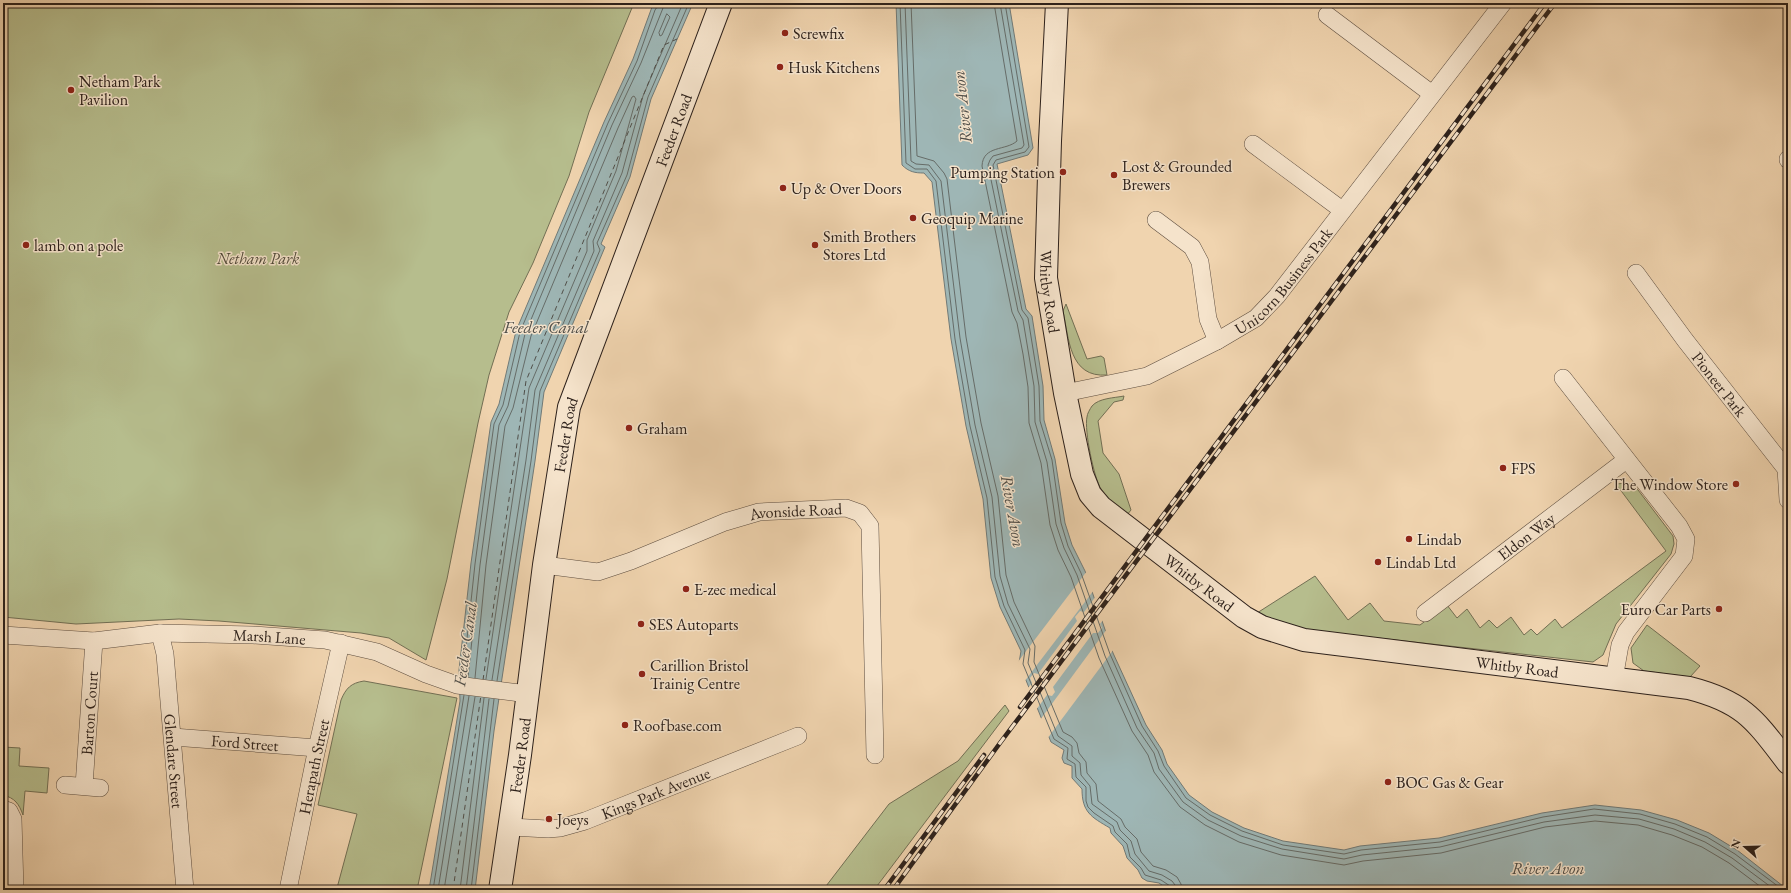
<svg xmlns="http://www.w3.org/2000/svg" width="1791" height="893" viewBox="0 0 1791 893" font-family="'EB Garamond',serif">
  <style>
    .green { fill: #b6bd8d; stroke: #726f54 }
    .water { fill: #9eb6b5; stroke: #717a77 }
    .pier { fill: #f0d4af }
    .lines { fill: none; stroke-linecap: round; stroke-linejoin: round }
    .shore { stroke: #666c68; stroke-width: 1 }
    .ferry { stroke: #4f4e49; stroke-width: 1; stroke-dasharray: 5 4; stroke-linecap: butt }
    .street-casing { stroke: #5e4e40; stroke-width: 18 }
    .secondary-casing { stroke: #2d211b; stroke-width: 24 }
    .street { stroke: #f5e3cb; stroke-width: 17 }
    .secondary { stroke: #f5e3cb; stroke-width: 22 }
    .rail-casing { stroke: #2d211b; stroke-width: 4.5 }
    .rail { stroke: #f5e3cb; stroke-width: 3; stroke-dasharray: 9; stroke-linecap: butt }
    .poi-dot { fill: #8f2418; stroke: #f5e3cb; stroke-width: 1.5 }
    .labels { text-anchor: middle; dominant-baseline: central; stroke-width: 3; stroke-linejoin: round; paint-order: stroke }
    .poi-label { font-size: 16px; fill: #2d211b; stroke: #f5e3cb; text-anchor: start }
    .street-label { font-size: 16px; fill: #2d211b; stroke: #f5e3cb }
    .park-label { font-size: 16px; font-style: italic; fill: #4f4838; stroke: #f5e3cb }
    .water-label { font-size: 17px; font-style: italic; fill: #4f4e49; stroke: #f5e3cb }
  </style>
  <rect width="100%" height="100%" fill="#f0d4af"/>
  <filter id="stains"><feTurbulence type="fractalNoise" baseFrequency=".005" numOctaves="4"/><feColorMatrix values="0 0 0 0 .2 0 0 0 0 .09 0 0 0 0 .02 0 0 0 .5 -.17"/></filter>
  <radialGradient id="worn" r=".72"><stop offset=".6" stop-color="#630" stop-opacity="0"/><stop offset="1" stop-color="#630" stop-opacity=".3"/></radialGradient>
  <!-- green -->
  <g class="green">
    <polygon points="3,3 634,3 589,112 569,176 533,263 509,312 489,375 478,423 447,579 426,660 389,638 361,633 219,621 179,619 76,624 3,617"/>
    <path d="M1066,304L1087,359L1101,356L1104,358L1107,375C1069,378 1069,338 1063,311Z"/>
    <path d="M1124,396L1123,400L1114,402L1098,421L1103,453L1119,474L1131,510L1127,515C1117,508 1107,501 1101,489C1094,478 1084,430 1087,417C1087,414 1090,409 1092,406C1099,398 1114,398 1124,396Z"/>
    <polygon points="1627,483 1635,486 1673,536 1674,544 1671,554 1616,624 1603,655 1593,662 1297,629 1277,623 1257,613 1315,576 1348,620 1370,603 1384,621 1420,625 1447,605 1457,618 1467,609 1480,628 1489,620 1497,628 1511,617 1524,635 1531,629 1537,635 1555,619 1562,628 1666,551 1616,484"/>
    <polygon points="1647,625 1700,666 1690,677 1644,671 1633,663 1631,648"/>
    <path d="M364,681L457,698L417,890H352L337,888L357,814L318,805L341,700C346,688 351,683 364,681Z"/>
    <polygon points="1005,705 1009,711 874,890 823,890 889,804 958,761"/>
    <path d="M3,747L20,748L19,766L49,768L47,793L25,791L23,815C19,804 15,798 3,795Z"/>
  </g>
  <!-- water -->
  <g class="water">
    <polygon points="658,3 693,3 651,99 630,177 601,244 605,247 544,392 535,461 494,731 475,890 429,890 460,701 459,670 471,563 491,422 499,404 516,331 604,122 633,59 652,7"/>
    <path d="M896,3H1009L1033,148L1028,155L997,164L1026,309L1032,316L1043,386L1044,420L1055,459L1065,523L1072,545L1085,571L1113,653L1146,725L1162,750L1167,764L1189,795L1212,812L1244,828L1283,841L1344,850L1360,846L1439,838L1542,813L1595,805L1641,810L1677,820L1709,833L1737,850L1788,890H1169L1159,883L1147,881L1142,878L1138,870L1127,858L1123,846L1111,833L1110,828C1091,817 1082,812 1082,789L1072,778V766L1064,763L1062,758L1064,750L1051,742L1019,663L1021,651L1000,607L991,578L983,499L966,426L951,339L932,182L924,173C915,173 909,172 902,165Z"/>
  </g>
  <!-- pier -->
  <g class="pier">
    <polygon points="1087,571 1094,590 1024,682 1017,663"/>
    <polygon points="1096,596 1104,619 1100,624 1102,628 1098,633 1093,633 1053,687 1055,692 1052,696 1047,695 1036,710 1027,689 1032,683 1030,678 1034,673 1038,674 1077,621 1075,617 1080,611 1084,612"/>
    <polygon points="1107,629 1114,649 1047,739 1040,720"/>
  </g>
  <g class="lines">
    <!-- shore -->
    <g class="shore">
      <polyline points="900,3 906,163 915,169 927,169 936,181 955,339 970,426 987,498 995,577 1004,606 1025,650 1023,664 1054,739 1068,748 1067,759 1075,764 1076,777 1086,787 1086,801 1088,807 1094,813 1113,826 1115,832 1127,844 1130,857 1141,868 1145,875 1161,880 1170,886 1171,890"/>
      <polyline points="905,3 911,161 916,164 929,165 941,181 960,338 975,425 992,497 1000,576 1008,604 1030,649 1028,663 1058,736 1072,746 1072,756 1080,763 1081,775 1090,786 1092,804 1117,822 1120,830 1131,841 1135,854 1149,871 1162,875 1172,881 1175,885 1176,890"/>
      <polyline points="911,3 917,156 934,161 944,173 947,179 966,337 981,423 998,496 1006,575 1014,602 1035,646 1034,662 1063,732 1072,737 1077,743 1079,753 1086,762 1087,773 1096,784 1098,801 1121,819 1125,827 1137,839 1141,852 1153,866 1166,870 1177,877 1181,884 1182,890"/>
      <path d="M994,3L1017,141C1006,151 983,145 982,166L1012,312L1017,323L1023,354L1028,387L1029,423L1041,463L1050,525L1058,550L1071,577L1099,658L1132,731L1148,755L1154,772L1180,807L1205,825L1239,842L1281,855L1344,865L1363,861L1441,853L1545,827L1595,821L1638,825L1672,835L1702,847L1729,863L1765,890"/>
      <polyline points="1000,3 1024,145 1022,148 993,156 990,160 988,165 1018,311 1023,320 1034,386 1035,422 1047,462 1056,524 1064,548 1077,575 1105,656 1137,728 1154,753 1159,769 1183,802 1208,820 1241,836 1282,849 1344,859 1362,855 1440,847 1544,822 1595,815 1639,819 1674,829 1705,842 1732,858 1775,890"/>
      <polyline points="1005,3 1029,147 1025,152 996,160 993,165 1022,310 1028,318 1039,386 1040,421 1052,460 1061,523 1068,546 1081,573 1110,654 1142,726 1158,751 1164,766 1186,798 1210,815 1242,831 1283,845 1344,854 1361,850 1440,842 1543,817 1594,809 1640,814 1675,824 1707,837 1735,854 1783,890"/>
      <polygon points="667,14 670,17 662,35 660,36 659,33"/>
      <polyline points="463,676 475,564 494,424 503,405 520,332 608,123 637,61 655,10 660,3"/>
      <polyline points="468,677 480,565 499,425 508,406 525,334 612,125 641,63 665,3"/>
      <polyline points="475,678 486,565 505,426 513,408 531,336 618,128 632,97 634,96 636,99 616,171 587,240 587,251 529,388 486,679"/>
      <polyline points="492,680 526,460 535,390 594,251 593,241 622,173 643,96 683,3"/>
      <polyline points="497,681 531,461 540,391 600,250 597,243 627,175 648,97 689,3"/>
      <polyline points="433,890 464,695"/>
      <polyline points="438,890 469,696"/>
      <polyline points="444,890 475,697"/>
      <polyline points="460,890 484,698"/>
      <polyline points="466,890 489,699"/>
      <polyline points="471,890 494,699"/>
    </g>
    <!-- ferry -->
    <g class="ferry">
      <polyline points="483,680 526,381 664,45 677,39"/>
      <polyline points="453,890 481,695"/>
    </g>
    <!-- street casing -->
    <g class="street-casing">
      <g id="street">
        <polyline points="1327,15 1432,94"/>
        <polyline points="1253,144 1342,210"/>
        <polyline points="1788,160 1788,159"/>
        <polyline points="1156,220 1192,247 1200,262 1208,319 1217,341"/>
        <path id="s1" d="M1636,273L1685,340L1786,469L1788,500"/>
        <polyline points="1563,378 1679,526 1686,539 1684,556 1626,632 1620,645 1614,679"/>
        <path id="s2" d="M1065,393L1147,376L1217,341L1256,318L1277,296L1503,3"/>
        <path id="s3" d="M544,565L598,572L631,561L725,522L759,512L846,508L860,513L870,526L875,755"/>
        <path id="s4" d="M1425,613L1626,460"/>
        <path id="s5" d="M160,633L165,654L185,890"/>
        <path id="s6" d="M3,635L94,641L160,633L253,635L325,640L377,652L426,674L457,685L528,694"/>
        <path id="s7" d="M173,737L317,748"/>
        <polyline points="65,785 100,788"/>
        <path id="s8" d="M84,786L94,641"/>
        <polyline points="3,809 9,811 13,819 15,890"/>
        <path id="s9" d="M510,827L548,829L560,828L585,821L798,736"/>
        <path id="s10" d="M288,890L317,748L341,643"/>
      </g>
    </g>
    <!-- secondary casing -->
    <g class="secondary-casing">
      <g id="secondary">
        <path id="s11" d="M1057,3L1050,141L1046,278L1065,393L1082,474L1090,494L1101,507L1244,617L1262,627L1304,640L1689,688C1744,702 1755,720 1788,763"/>
        <path id="s12" d="M500,890L520,755L544,565L569,407L721,3"/>
      </g>
    </g>
    <!-- street -->
    <use href="#street" class="street"/>
    <!-- secondary -->
    <use href="#secondary" class="secondary"/>
    <!-- rail casing -->
    <g class="rail-casing">
      <g id="rail">
        <polyline points="1020,707 1545,3"/>
        <polyline points="884,890 984,755"/>
        <polyline points="893,890 1000,743 1555,3"/>
      </g>
    </g>
    <!-- rail -->
    <use href="#rail" class="rail"/>
  </g>
  <!-- markers -->
  <g class="poi-dot">
    <circle cx="785" cy="33" r="4"/>
    <circle cx="780" cy="67" r="4"/>
    <circle cx="71" cy="90" r="4"/>
    <circle cx="1063" cy="172" r="4"/>
    <circle cx="1114" cy="175" r="4"/>
    <circle cx="783" cy="188" r="4"/>
    <circle cx="913" cy="218" r="4"/>
    <circle cx="26" cy="245" r="4"/>
    <circle cx="815" cy="245" r="4"/>
    <circle cx="629" cy="428" r="4"/>
    <circle cx="1503" cy="468" r="4"/>
    <circle cx="1736" cy="484" r="4"/>
    <circle cx="1409" cy="539" r="4"/>
    <circle cx="1378" cy="562" r="4"/>
    <circle cx="686" cy="589" r="4"/>
    <circle cx="1719" cy="609" r="4"/>
    <circle cx="641" cy="624" r="4"/>
    <circle cx="642" cy="674" r="4"/>
    <circle cx="625" cy="725" r="4"/>
    <circle cx="1388" cy="782" r="4"/>
    <circle cx="549" cy="819" r="4"/>
  </g>
  <g class="labels">
    <!-- poi labels -->
    <g class="poi-label">
      <text x="793" y="33">Screwfix</text>
      <text x="788" y="67">Husk Kitchens</text>
      <text x="79" y="81">Netham Park<tspan x="79" dy="18">Pavilion</tspan></text>
      <text x="1122" y="166">Lost &amp; Grounded<tspan x="1122" dy="18">Brewers</tspan></text>
      <text x="1055" y="172" text-anchor="end">Pumping Station</text>
      <text x="791" y="188">Up &amp; Over Doors</text>
      <text x="921" y="218">Geoquip Marine</text>
      <text x="823" y="236">Smith Brothers<tspan x="823" dy="18">Stores Ltd</tspan></text>
      <text x="34" y="245">lamb on a pole</text>
      <text x="637" y="428">Graham</text>
      <text x="1511" y="468">FPS</text>
      <text x="1728" y="484" text-anchor="end">The Window Store</text>
      <text x="1417" y="539">Lindab</text>
      <text x="1386" y="562">Lindab Ltd</text>
      <text x="694" y="589">E-zec medical</text>
      <text x="1711" y="609" text-anchor="end">Euro Car Parts</text>
      <text x="649" y="624">SES Autoparts</text>
      <text x="650" y="665">Carillion Bristol<tspan x="650" dy="18">Trainig Centre</tspan></text>
      <text x="633" y="725">Roofbase.com</text>
      <text x="1396" y="782">BOC Gas &amp; Gear</text>
      <text x="557" y="819">Joeys</text>
    </g>
    <!-- street labels -->
    <g class="street-label">
      <text stroke="none"><textPath href="#s12" startOffset="784">Feeder Road</textPath></text>
      <text stroke="none"><textPath href="#s2" startOffset="253">Unicorn Business Park</textPath></text>
      <text stroke="none"><textPath href="#s11" startOffset="289">Whitby Road</textPath></text>
      <text stroke="none"><textPath href="#s1" startOffset="139">Pioneer Park</textPath></text>
      <text stroke="none"><textPath href="#s12" startOffset="460">Feeder Road</textPath></text>
      <text stroke="none"><textPath href="#s3" startOffset="263">Avonside Road</textPath></text>
      <text stroke="none"><textPath href="#s4" startOffset="127">Eldon Way</textPath></text>
      <text stroke="none"><textPath href="#s11" startOffset="637">Whitby Road</textPath></text>
      <text stroke="none"><textPath href="#s6" startOffset="267">Marsh Lane</textPath></text>
      <text stroke="none"><textPath href="#s11" startOffset="973">Whitby Road</textPath></text>
      <text stroke="none"><textPath href="#s8" startOffset="73">Barton Court</textPath></text>
      <text stroke="none"><textPath href="#s7" startOffset="72">Ford Street</textPath></text>
      <text stroke="none"><textPath href="#s12" startOffset="136">Feeder Road</textPath></text>
      <text stroke="none"><textPath href="#s5" startOffset="129">Glendare Street</textPath></text>
      <text stroke="none"><textPath href="#s10" startOffset="126">Herapath Street</textPath></text>
      <text stroke="none"><textPath href="#s9" startOffset="152">Kings Park Avenue</textPath></text>
    </g>
    <!-- park labels -->
    <g class="park-label">
      <text x="258" y="258">Netham Park</text>
    </g>
    <!-- water labels -->
    <g class="water-label">
      <text transform="translate(962 107) rotate(-96)">River Avon</text>
      <text x="546" y="327">Feeder Canal</text>
      <text transform="translate(1013 511) rotate(80)">River Avon</text>
      <text transform="translate(465 644) rotate(-82)">Feeder Canal</text>
      <text x="1548" y="868">River Avon</text>
    </g>
  </g>
  <!-- margin -->
  <rect width="1791" height="893" fill="none" stroke="#f0d4af" stroke-width="16"/>
  <rect x="4" y="4" width="1783" height="885" fill="none" stroke="#2d211b" stroke-width="2"/>
  <rect x="8" y="8" width="1775" height="877" fill="none" stroke="#2d211b"/>
  <!-- north arrow -->
  <g transform="translate(1745 847) rotate(290)" stroke="#f5e3cb" stroke-width="3" paint-order="stroke">
  <path d="M0-3L7 15L0 10L-7 15Z" fill="#2d211b"/>
  <text y="-6" font-size="11" font-weight="bold" text-anchor="middle" fill="#2d211b">N</text>
  </g>
  <rect width="100%" height="100%" filter="url(#stains)"/>
  <rect width="100%" height="100%" fill="url(#worn)"/>
</svg>
